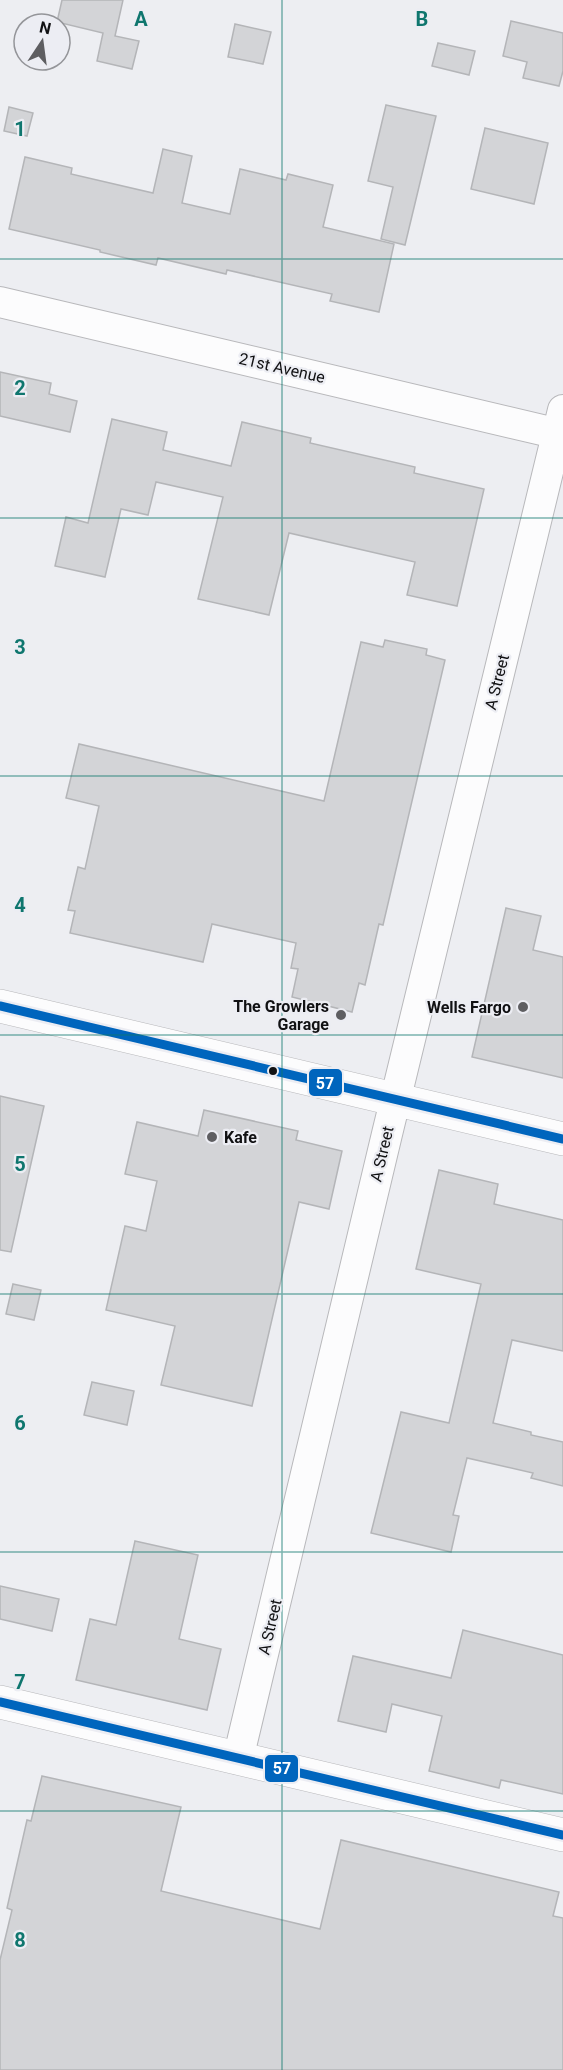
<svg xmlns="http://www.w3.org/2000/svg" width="563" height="2070" viewBox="0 0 563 2070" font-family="Roboto,sans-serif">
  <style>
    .building { fill: #d3d4d7; stroke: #b4b5b8; stroke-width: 1.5 }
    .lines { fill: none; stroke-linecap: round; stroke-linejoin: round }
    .street-casing { stroke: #b8b8bb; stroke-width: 32 }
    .primary-casing { stroke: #b8b8bb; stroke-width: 34 }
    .street { stroke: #fcfcfd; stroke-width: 30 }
    .primary { stroke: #fcfcfd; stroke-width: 33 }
    .bus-1-casing { stroke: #ecedf3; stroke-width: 14 }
    .bus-1 { stroke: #0065bd; stroke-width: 9 }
    .grid { fill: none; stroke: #0f766e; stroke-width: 1.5; stroke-opacity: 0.55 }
    .poi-dot { fill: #5e5e61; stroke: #ecedf3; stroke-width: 2 }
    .bus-dot { fill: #111113; stroke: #ecedf3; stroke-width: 2 }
    .labels { text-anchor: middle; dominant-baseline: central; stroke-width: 4.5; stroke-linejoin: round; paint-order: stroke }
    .street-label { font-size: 16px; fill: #111113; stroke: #ecedf3 }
    .poi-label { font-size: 16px; font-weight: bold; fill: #111113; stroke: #ecedf3; text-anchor: end }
    .grid-label { font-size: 20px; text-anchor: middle; font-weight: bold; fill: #0f766e; stroke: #ecedf3; stroke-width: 4.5; stroke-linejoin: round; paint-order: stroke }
    .line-badge { stroke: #ecedf3; stroke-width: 2 }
    .badge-label { font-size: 16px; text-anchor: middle; font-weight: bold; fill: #fff }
  </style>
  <rect width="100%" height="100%" fill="#edeef2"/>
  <!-- building -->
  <g class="building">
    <polygon points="62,0 123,0 115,36 139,41 132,69 97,61 103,33 57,22"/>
    <polygon points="511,21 563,33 563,71 559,86 523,78 527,62 503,56"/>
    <polygon points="235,24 271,32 263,64 228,57"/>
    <polygon points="438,43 475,51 469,75 432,66"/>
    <polygon points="386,105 436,116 405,245 381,239 393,187 368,181"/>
    <polygon points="9,107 33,113 27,136 4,131"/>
    <polygon points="485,128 548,143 534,204 471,189"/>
    <polygon points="163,149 192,156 182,203 230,214 240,169 286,180 288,174 333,185 323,227 394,244 379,312 330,301 332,294 227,270 226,274 158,258 156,265 100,252 100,250 9,229 25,157 72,168 71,174 153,193"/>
    <polygon points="0,372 51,383 49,394 77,401 70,432 0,416"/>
    <polygon points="112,419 167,432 163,450 231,466 242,422 311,438 310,443 415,467 414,473 484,489 457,606 407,595 415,562 289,533 269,615 198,599 223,497 156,482 148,515 121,509 105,577 55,566 66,517 88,523"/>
    <polygon points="385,640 427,649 426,655 445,660 383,925 379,924 365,985 359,983 352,1012 292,997 298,969 291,968 296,943 212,924 203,962 70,933 75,911 68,910 78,867 85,869 99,806 66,798 79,744 324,801 361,642 383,647"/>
    <polygon points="506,908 541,916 533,950 563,957 563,1078 472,1057"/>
    <polygon points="0,1096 44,1106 11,1252 0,1250"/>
    <polygon points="204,1110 298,1131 296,1140 342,1151 329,1209 299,1202 252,1406 161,1385 175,1326 106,1310 125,1226 146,1231 157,1181 125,1174 137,1122 198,1136"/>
    <polygon points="439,1170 498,1184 494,1204 563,1220 563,1351 512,1340 493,1423 531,1432 531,1435 563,1442 563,1486 531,1478 533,1473 467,1458 453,1515 459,1516 451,1552 371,1533 401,1412 449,1423 481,1284 416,1269"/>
    <polygon points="13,1284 41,1290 34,1320 6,1314"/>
    <polygon points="92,1382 134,1391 127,1425 84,1415"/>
    <polygon points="135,1541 198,1555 179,1639 221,1649 207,1710 76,1680 90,1619 116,1625"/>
    <polygon points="0,1586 59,1599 52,1631 0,1619"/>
    <polygon points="463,1630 563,1655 563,1794 501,1780 499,1788 429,1771 442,1716 392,1704 386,1732 338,1721 353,1656 451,1678"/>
    <polygon points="42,1776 181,1807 161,1891 320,1929 341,1840 559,1892 553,1916 563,1918 563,2070 0,2070 0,1960 12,1910 7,1908 27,1820 31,1821"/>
  </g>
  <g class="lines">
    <!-- street casing -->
    <g class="street-casing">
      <g id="street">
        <polyline points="0,302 563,435"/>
        <polyline points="238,1759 387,1134 563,410"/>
      </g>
    </g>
    <!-- primary casing -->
    <g class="primary-casing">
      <g id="primary">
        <polyline points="0,1006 563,1139"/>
        <polyline points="0,1702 563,1835"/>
      </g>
    </g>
    <!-- street -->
    <use href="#street" class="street"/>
    <!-- primary -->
    <use href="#primary" class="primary"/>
    <!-- bus-1 casing -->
    <g class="bus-1-casing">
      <g id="bus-1">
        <polyline points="0,1006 563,1139"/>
        <polyline points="0,1702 563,1835"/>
      </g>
    </g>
    <!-- bus-1 -->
    <use href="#bus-1" class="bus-1"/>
  </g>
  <!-- grid -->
  <path class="grid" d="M282,0V2070M0,259H563M0,518H563M0,776H563M0,1035H563M0,1294H563M0,1552H563M0,1811H563"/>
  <!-- markers -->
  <g class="poi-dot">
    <circle cx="523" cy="1007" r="6"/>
    <circle cx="341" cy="1015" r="6"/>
    <circle cx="212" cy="1137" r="6"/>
  </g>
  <circle class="bus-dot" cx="273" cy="1071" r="5"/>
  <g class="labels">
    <!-- street labels -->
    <g class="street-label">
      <text transform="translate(282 368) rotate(13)">21st Avenue</text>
      <text transform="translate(497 682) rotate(-76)">A Street</text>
      <text transform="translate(382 1154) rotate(-77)">A Street</text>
      <text transform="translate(270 1627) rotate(-77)">A Street</text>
    </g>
    <!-- poi labels -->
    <g class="poi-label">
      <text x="329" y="1006">The Growlers<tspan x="329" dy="18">Garage</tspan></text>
      <text x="511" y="1007">Wells Fargo</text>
      <text x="224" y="1137" text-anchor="start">Kafe</text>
    </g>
  </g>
  <g class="grid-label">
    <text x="141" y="26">A</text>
    <text x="422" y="26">B</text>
    <text x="20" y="136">1</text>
    <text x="20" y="395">2</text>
    <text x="20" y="654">3</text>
    <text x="20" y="912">4</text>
    <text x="20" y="1171">5</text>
    <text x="20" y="1430">6</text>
    <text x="20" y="1689">7</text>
    <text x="20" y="1947">8</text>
  </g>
  <g class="line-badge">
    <rect x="308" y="1068" width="35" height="29" rx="6" fill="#0065bd"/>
    <rect x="264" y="1754" width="35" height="29" rx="6" fill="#0065bd"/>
  </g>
  <g class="badge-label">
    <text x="325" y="1089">57</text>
    <text x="282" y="1774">57</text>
  </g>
  <!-- north arrow -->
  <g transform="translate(42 42) rotate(13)"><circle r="28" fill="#ecedf3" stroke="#949599" stroke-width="1.5"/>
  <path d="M0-4.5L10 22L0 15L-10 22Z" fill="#5e5e61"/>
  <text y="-9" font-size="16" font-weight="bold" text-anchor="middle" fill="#111113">N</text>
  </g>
</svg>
